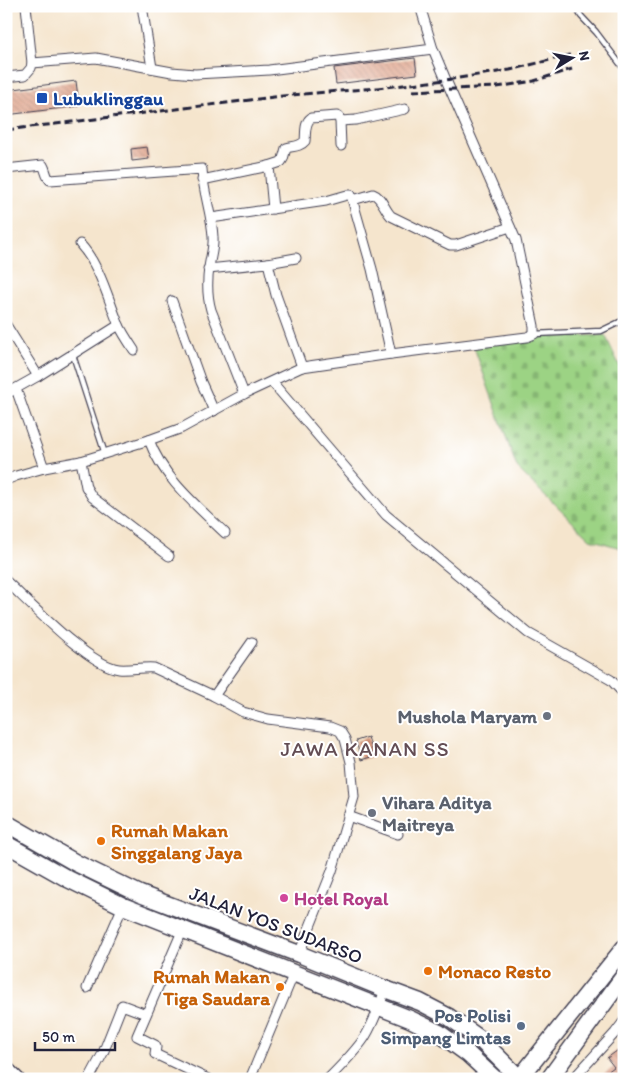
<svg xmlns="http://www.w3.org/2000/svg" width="630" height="1085" viewBox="0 0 630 1085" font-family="Itim,sans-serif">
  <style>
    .cemetery { fill: url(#cemetery-stones); stroke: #5f7a60 }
    .building { fill: url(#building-back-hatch) }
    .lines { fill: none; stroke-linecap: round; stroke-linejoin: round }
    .lane-casing { stroke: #423f51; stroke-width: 7 }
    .street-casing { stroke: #423f51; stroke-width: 11 }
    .secondary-casing { stroke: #423f51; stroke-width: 15 }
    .highway-casing { stroke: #423f51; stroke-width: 19 }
    .lane { stroke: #fff; stroke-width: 4.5 }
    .street { stroke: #fff; stroke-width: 9 }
    .secondary { stroke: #fff; stroke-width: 12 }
    .highway { stroke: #fff; stroke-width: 16 }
    .rail { stroke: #22223b; stroke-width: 3; stroke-dasharray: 8 4; stroke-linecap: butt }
    .transit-dot { fill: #1a4fb4; stroke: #fff; stroke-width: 2 }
    .worship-dot { fill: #6b7280; stroke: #fff; stroke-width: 2 }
    .food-dot { fill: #e8710a; stroke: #fff; stroke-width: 2 }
    .hotel-dot { fill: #d1479c; stroke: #fff; stroke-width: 2 }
    .service-dot { fill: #5c6f8a; stroke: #fff; stroke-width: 2 }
    .labels { text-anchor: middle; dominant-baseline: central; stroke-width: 4; stroke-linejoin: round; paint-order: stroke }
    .transit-label { font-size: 19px; font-weight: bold; fill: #164399; stroke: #fff; text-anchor: start }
    .worship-label { font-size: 19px; font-weight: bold; fill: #5b616d; stroke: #fff; text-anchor: end }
    .food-label { font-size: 19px; font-weight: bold; fill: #c56008; stroke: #fff; text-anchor: start }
    .hotel-label { font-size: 19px; font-weight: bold; fill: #b23c85; stroke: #fff; text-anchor: start }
    .street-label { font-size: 19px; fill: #22223b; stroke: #fff }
    .service-label { font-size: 19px; font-weight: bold; fill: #4e5e75; stroke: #fff; text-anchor: end }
    .quarter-label { font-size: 21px; letter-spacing: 1px; fill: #634d54; stroke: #fff }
  </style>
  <defs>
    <pattern id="cemetery-stones" width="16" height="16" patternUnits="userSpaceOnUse" patternTransform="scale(1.25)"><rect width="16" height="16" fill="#9cd384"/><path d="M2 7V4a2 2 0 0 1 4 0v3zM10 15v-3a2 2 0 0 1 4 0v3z" fill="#86b573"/></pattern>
    <pattern id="building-back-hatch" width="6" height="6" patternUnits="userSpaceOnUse" patternTransform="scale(1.25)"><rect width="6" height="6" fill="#dd9c81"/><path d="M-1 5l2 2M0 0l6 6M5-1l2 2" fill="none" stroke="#b37f6b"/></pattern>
  </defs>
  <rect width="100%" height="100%" fill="#fff"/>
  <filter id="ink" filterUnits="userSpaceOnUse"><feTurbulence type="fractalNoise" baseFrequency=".02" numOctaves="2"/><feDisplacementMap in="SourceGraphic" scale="10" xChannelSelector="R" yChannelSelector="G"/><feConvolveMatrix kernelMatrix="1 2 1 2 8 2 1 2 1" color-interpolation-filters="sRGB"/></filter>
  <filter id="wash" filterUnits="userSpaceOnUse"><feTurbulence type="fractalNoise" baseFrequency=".0096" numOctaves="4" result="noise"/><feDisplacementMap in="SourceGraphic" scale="20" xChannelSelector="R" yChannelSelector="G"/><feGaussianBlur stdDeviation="1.12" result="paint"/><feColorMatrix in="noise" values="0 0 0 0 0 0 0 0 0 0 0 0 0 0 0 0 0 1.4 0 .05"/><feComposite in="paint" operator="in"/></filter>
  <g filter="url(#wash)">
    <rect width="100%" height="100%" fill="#f5e5cd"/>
    <!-- cemetery -->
    <polygon class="cemetery" points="605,335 624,375 624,549 590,539 517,468 474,347 535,337"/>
    <g id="blocks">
      <!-- building -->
      <g class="building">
        <polygon points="415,58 417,74 336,84 334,68"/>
        <polygon points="76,81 79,106 6,115 6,90"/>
        <polygon points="147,147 149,159 132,161 131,149"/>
        <polygon points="368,737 374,756 361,760 356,741"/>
        <polygon points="621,1048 624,1053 624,1079 597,1079 614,1067 607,1058"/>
      </g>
    </g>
  </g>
  <g filter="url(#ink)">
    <use href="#blocks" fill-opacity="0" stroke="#423f51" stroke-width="1"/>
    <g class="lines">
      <!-- lane casing -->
      <g class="lane-casing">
        <g id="lane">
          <polyline points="575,6 581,16 596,32 624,69"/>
          <polyline points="534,334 601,331 624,320"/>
          <polyline points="73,355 105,454"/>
        </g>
      </g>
      <!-- street casing -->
      <g class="street-casing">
        <g id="street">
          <polyline points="142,6 152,68"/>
          <polyline points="32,63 96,58 172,72 195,74 269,70 433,49"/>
          <polyline points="6,77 25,75 31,68 32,63 26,6"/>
          <polyline points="340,121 341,146"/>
          <path d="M269,166L281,162L283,159L286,148C293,146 300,147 305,141C306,134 304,123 311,118L337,116L339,117L340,121L356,120L405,109"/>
          <path d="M6,169L43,165C46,170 46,177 50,180L202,169C203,192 212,214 213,237C214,248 210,258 209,268C207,282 207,296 211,310L244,394"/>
          <polyline points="202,180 269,166 273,209"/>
          <path d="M353,200L373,194C382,197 384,209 391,216L450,245H456L510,227"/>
          <polyline points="211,218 326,201 347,195 351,195 372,269 391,354"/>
          <path d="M80,244C100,266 107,296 118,323C122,332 128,341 134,350"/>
          <polyline points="268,263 296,258"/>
          <polyline points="208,269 268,263 276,295 302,367"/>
          <polyline points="172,301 201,382 214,411"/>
          <polyline points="6,325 38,376"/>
          <polyline points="272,382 386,515 528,633 611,680 624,694"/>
          <polyline points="16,389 44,468"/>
          <polyline points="6,394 38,376 119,325"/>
          <path d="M149,440C163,478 196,505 225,533"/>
          <polyline points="81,461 86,487 92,497 169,556"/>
          <polyline points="6,480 16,476 44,468 81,461 149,440 182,428 244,394 302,367 391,354 527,337 534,334 534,326 516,240 446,80 433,49 420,6"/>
          <path d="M6,581C29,602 89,666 119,669C130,670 142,667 154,668L214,696L243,712L268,719L330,727L340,731L345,739L351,762L354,797L332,871L299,954"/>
          <polyline points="214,696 252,642"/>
          <polyline points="348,816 398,834"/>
          <polyline points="183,929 137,1036 155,1045 156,1047 155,1054 208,1079"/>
          <polyline points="87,988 123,906"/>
          <polyline points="89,1079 103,1053 122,1005 146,1014"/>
          <polyline points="250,1079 294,973"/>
          <path d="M328,1079C341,1066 355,1052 365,1037C374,1022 380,1005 385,989"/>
          <polyline points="573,1079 615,1033 624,1021"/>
        </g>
      </g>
      <!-- secondary casing -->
      <g class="secondary-casing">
        <polyline id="secondary" points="6,1067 18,1079"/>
      </g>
      <!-- highway casing -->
      <g class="highway-casing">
        <g id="highway">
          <polyline points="6,823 76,863 140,894 299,954 385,989 420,1002 449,1017 479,1038 520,1079"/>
          <polyline points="6,844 68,879 123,906 410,1019 439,1033 468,1054 495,1079"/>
          <polyline points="519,1079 624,948"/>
          <polyline points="549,1079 624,976"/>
        </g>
      </g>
      <!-- lane -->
      <use href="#lane" class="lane"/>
      <!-- street -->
      <use href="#street" class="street"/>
      <!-- secondary -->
      <use href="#secondary" class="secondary"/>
      <!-- highway -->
      <use href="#highway" class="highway"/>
      <!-- rail -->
      <g class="rail">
        <polyline points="412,91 497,87 534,81 572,69"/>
        <polyline points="6,130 291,95 377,88 446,80 510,70 570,55"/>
      </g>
    </g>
  </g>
  <!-- markers -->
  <rect class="transit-dot" x="36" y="92" width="12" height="12" rx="2.5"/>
  <g class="worship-dot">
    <circle cx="547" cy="716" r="5"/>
    <circle cx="372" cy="813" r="5"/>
  </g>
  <g class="food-dot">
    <circle cx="101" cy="841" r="5"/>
    <circle cx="428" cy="971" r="5"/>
    <circle cx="280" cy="987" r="5"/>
  </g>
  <circle class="hotel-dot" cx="284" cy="898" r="5"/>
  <circle class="service-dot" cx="521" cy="1026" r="5"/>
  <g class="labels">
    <!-- transit labels -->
    <g class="transit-label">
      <text x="53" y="98">Lubuklinggau</text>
    </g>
    <!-- worship labels -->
    <g class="worship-label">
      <text x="537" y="716">Mushola Maryam</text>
      <text x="382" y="802" text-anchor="start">Vihara Aditya<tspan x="382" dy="22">Maitreya</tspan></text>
    </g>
    <!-- food labels -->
    <g class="food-label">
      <text x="111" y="830">Rumah Makan<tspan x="111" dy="22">Singgalang Jaya</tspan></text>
      <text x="438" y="971">Monaco Resto</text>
      <text x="270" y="976" text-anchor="end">Rumah Makan<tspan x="270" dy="22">Tiga Saudara</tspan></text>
    </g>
    <!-- hotel labels -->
    <g class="hotel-label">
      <text x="294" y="898">Hotel Royal</text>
    </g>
    <!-- street labels -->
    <g class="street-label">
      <text transform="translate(276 925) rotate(21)">JALAN YOS SUDARSO</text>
    </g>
    <!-- service labels -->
    <g class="service-label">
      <text x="511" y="1015">Pos Polisi<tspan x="511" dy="22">Simpang Limtas</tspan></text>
    </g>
    <!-- quarter labels -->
    <g class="quarter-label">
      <text x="365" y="748">JAWA KANAN SS</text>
    </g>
  </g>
  <!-- margin -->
  <rect width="630" height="1085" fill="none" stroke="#fff" stroke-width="25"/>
  <!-- north arrow -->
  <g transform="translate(572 58) rotate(80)" stroke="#ffffff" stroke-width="4" paint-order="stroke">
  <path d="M0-4L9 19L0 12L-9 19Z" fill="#22223b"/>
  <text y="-8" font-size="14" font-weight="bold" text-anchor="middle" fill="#22223b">N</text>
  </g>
  <!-- scale -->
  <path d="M35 1042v8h80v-8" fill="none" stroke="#22223b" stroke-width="2.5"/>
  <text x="42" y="1042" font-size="15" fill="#22223b" stroke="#ffffff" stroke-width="4" paint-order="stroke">50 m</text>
</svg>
